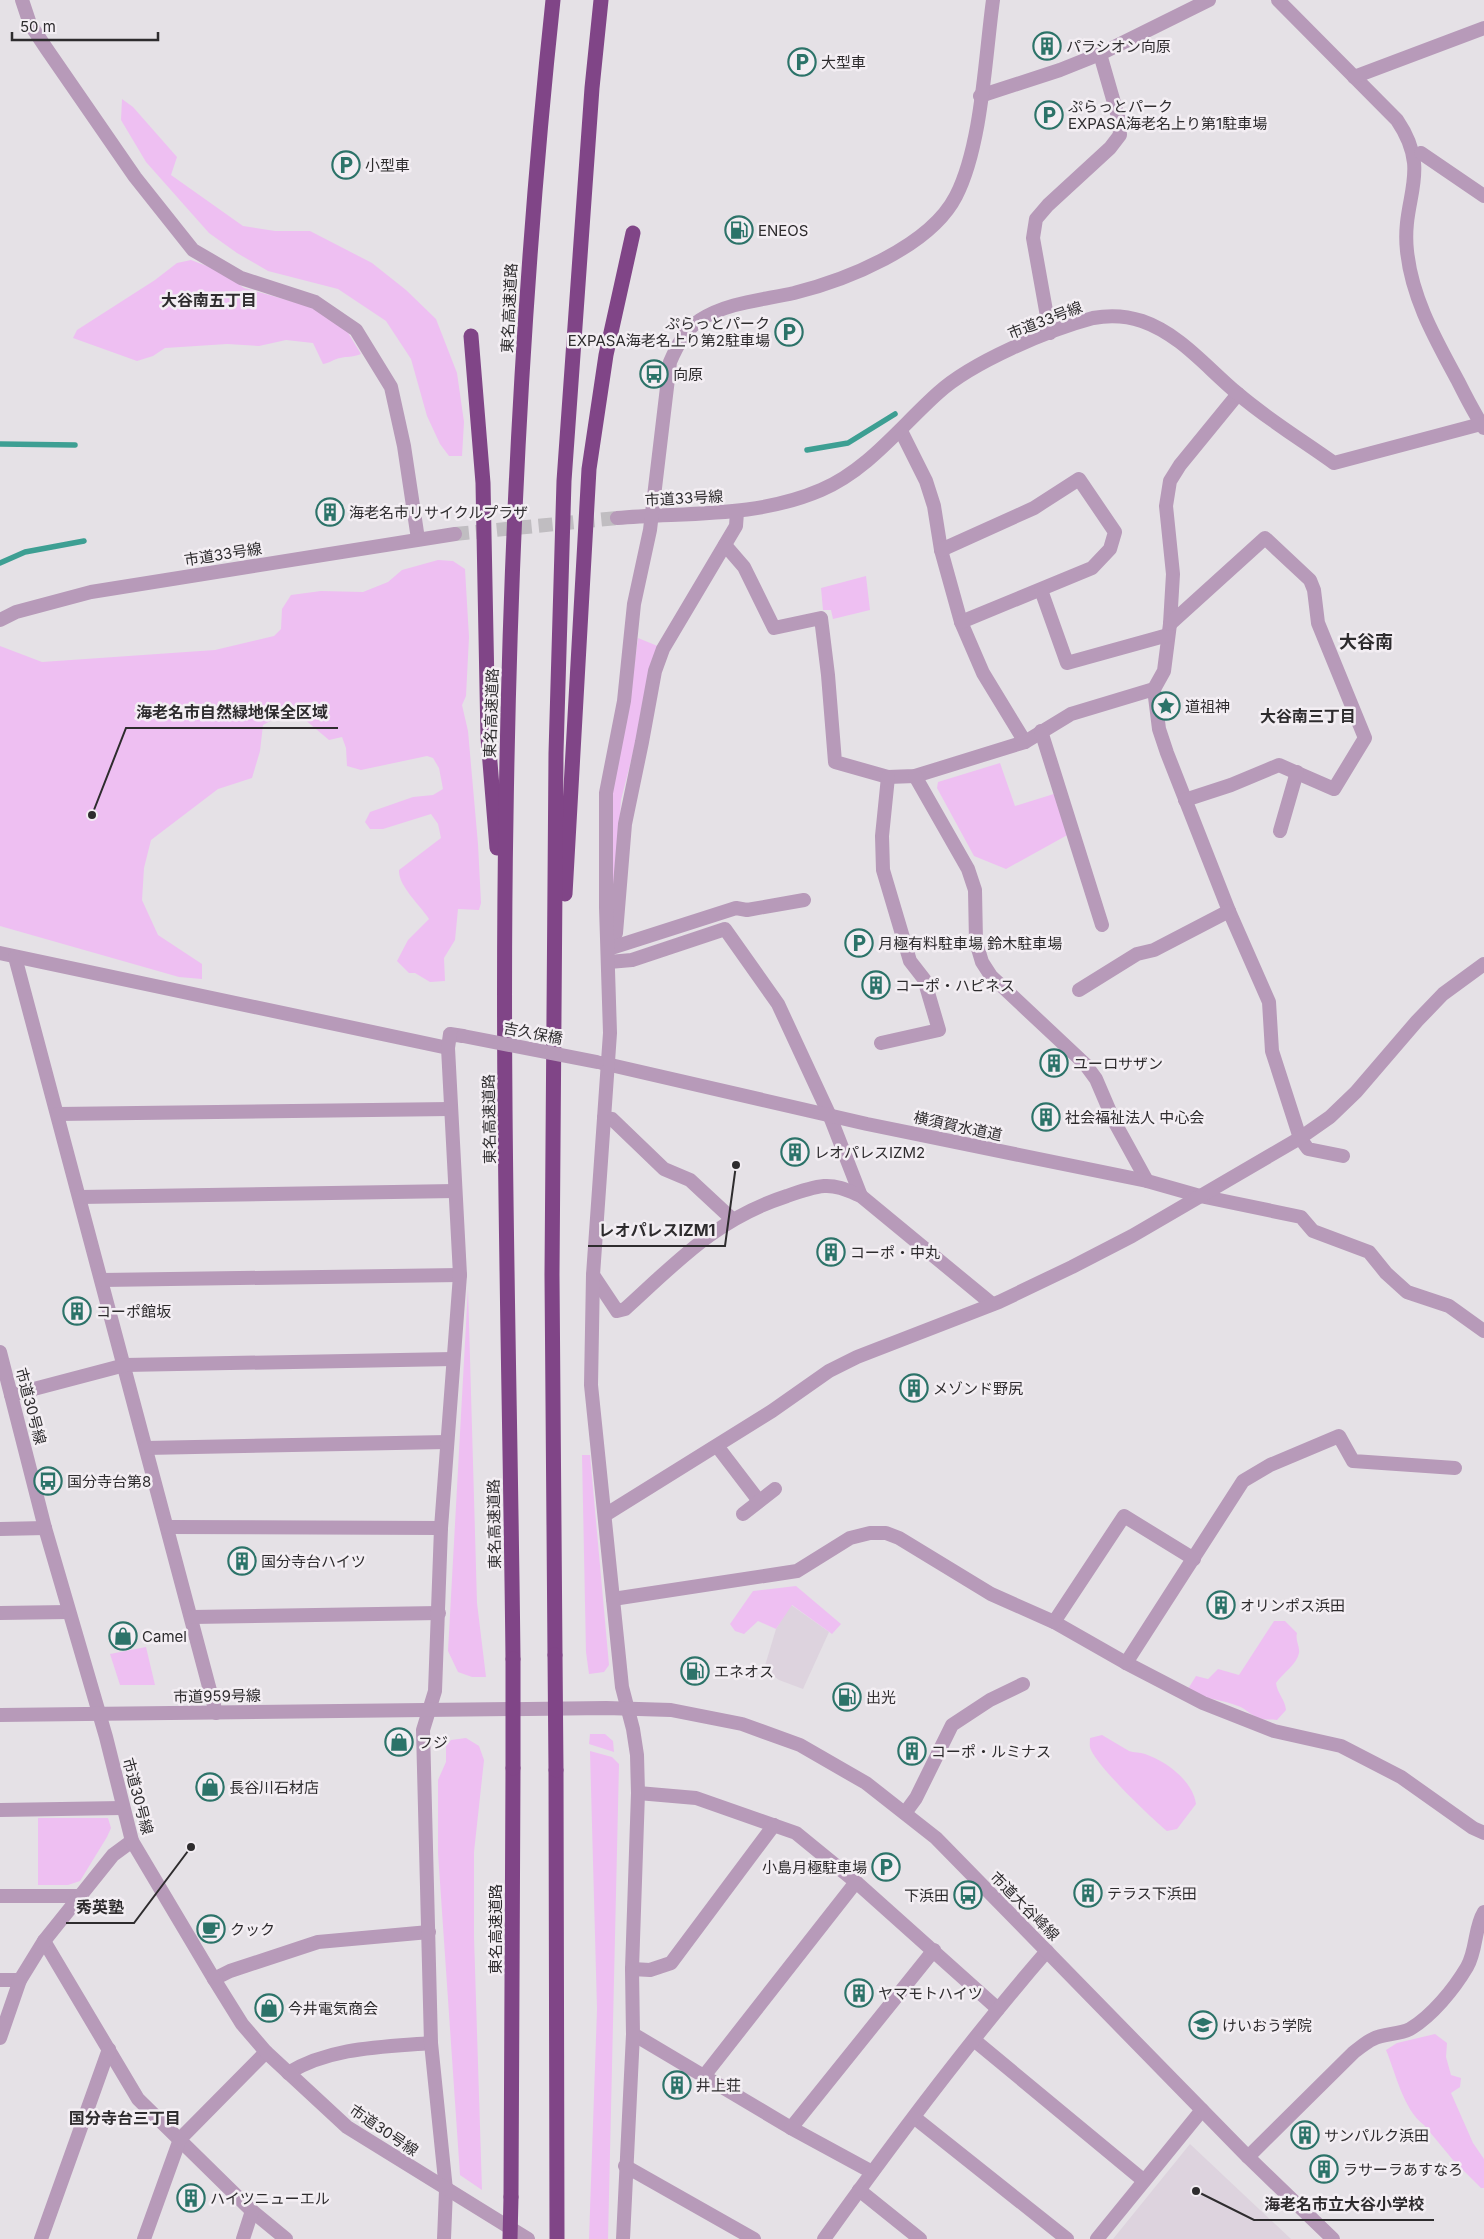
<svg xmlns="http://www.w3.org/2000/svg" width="1484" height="2239" viewBox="0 0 1484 2239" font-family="Inter,'Noto Sans JP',sans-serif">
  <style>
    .built { fill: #ddd3de }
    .green { fill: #eebff2 }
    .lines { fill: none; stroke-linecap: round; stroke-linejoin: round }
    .stream { stroke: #3d9f93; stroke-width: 5.5 }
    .minor-tunnel { stroke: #c0bdc1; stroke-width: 14; stroke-dasharray: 14 7; stroke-linecap: butt }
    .minor { stroke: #b79ab9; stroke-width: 14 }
    .tertiary { stroke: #b79ab9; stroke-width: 14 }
    .motorway { stroke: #804587; stroke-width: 15 }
    .minor-bridge { stroke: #b79ab9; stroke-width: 14 }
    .motorway-bridge { stroke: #804587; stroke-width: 15 }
    .labels { text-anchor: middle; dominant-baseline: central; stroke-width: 5; stroke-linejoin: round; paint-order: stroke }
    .poi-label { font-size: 15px; fill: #2e2c2e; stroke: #f3eef3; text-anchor: start }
    .street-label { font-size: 15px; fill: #2e2c2e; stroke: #f3eef3 }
    .neighbourhood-label { font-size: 16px; font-weight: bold; fill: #2e2c2e; stroke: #f3eef3 }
    .quarter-label { font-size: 18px; font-weight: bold; fill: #2e2c2e; stroke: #f3eef3 }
    .leader { fill: none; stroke: #2e2c2e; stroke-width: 2 }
    .callout-dot { fill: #2e2c2e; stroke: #f3eef3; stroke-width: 2 }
    .callout-label { font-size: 16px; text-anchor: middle; font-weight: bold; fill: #2e2c2e; stroke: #f3eef3; stroke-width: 5; stroke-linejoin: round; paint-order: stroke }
  </style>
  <rect width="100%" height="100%" fill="#e5e1e6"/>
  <!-- built -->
  <g class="built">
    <polygon points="791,1605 829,1632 803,1689 779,1680 764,1669 776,1629"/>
    <polygon points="1190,2144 1291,2239 1113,2239"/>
  </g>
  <!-- green -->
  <g class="green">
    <polygon points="122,99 133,107 177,157 171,175 243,226 275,231 310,231 372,263 406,290 436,319 457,373 464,422 462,456 449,456 440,444 427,416 411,359 386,321 338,289 268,271 237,253 209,233 146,162 121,120"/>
    <path d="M191,260L220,271L244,288L319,309L347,331L361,354C350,358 348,356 340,358C334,359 330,363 323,364L313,343L286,340L259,346L227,344L165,348L153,356L137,361L73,338L77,330L155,280L177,263Z"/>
    <path d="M438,560L453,561L465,569L469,637L466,696L462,705L468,731L478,844L481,903L479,910L458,909L455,940L444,958L445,981L430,982L415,973H409L397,961L408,940L429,919C421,906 398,886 399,870L441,838L438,824L431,814L383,829H370L365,822L370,812L413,797L433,795L443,789L439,768L433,758L427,756L361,770L347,766L346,748L342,737L329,740L297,713L287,712L263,725L260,751L252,778L218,789L151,840L144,868L142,900L158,935L202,964V979L179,977L0,926V646L42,662L215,650L274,636L281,629L282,609L291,595L321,591L363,592L388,582L402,570Z"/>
    <polygon points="866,576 870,610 833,619 831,610 823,610 821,588"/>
    <polygon points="638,638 660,647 621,800 613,918 611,793 632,681"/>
    <polygon points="1000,763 1015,806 1057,793 1071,833 1006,869 974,856 937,788 938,782"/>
    <polygon points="468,1288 477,1603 486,1677 472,1677 458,1672 448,1651"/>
    <polygon points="582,1455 590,1455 609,1665 604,1672 589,1674 586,1652"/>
    <polygon points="796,1586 841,1624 832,1634 792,1605 776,1629 758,1621 744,1634 735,1631 730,1624 753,1591"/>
    <path d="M1274,1621H1285L1297,1633C1295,1641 1300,1646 1299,1653C1297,1664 1283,1673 1276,1683C1277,1693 1285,1699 1286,1710L1277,1720C1272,1719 1267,1720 1262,1719C1252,1717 1247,1709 1238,1706C1225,1700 1197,1698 1188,1689L1196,1676L1208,1679L1218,1669L1239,1675Z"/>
    <polygon points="146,1647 155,1685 120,1685 110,1654"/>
    <polygon points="590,1734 605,1734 613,1741 614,1752 589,1744"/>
    <path d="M1102,1735C1111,1740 1120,1746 1129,1751C1134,1753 1140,1752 1145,1754C1166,1761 1193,1781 1196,1804L1177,1829L1167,1831C1150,1817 1099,1768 1091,1750C1089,1746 1090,1742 1090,1738Z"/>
    <polygon points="466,1738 479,1746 484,1760 474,1852 474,1937 482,2190 460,2175 438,1853 438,1780 446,1762 446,1746 451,1740"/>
    <polygon points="590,1751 612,1757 619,1764 608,2239 589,2239 597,2009"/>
    <polygon points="38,1818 108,1818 111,1828 107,1837 80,1881 68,1885 38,1885"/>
    <path d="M1435,2034L1447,2043L1446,2057L1451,2075L1461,2078L1460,2087L1451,2093L1473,2143L1484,2159V2188H1481L1453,2160L1424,2125C1403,2109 1396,2074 1386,2050L1397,2043Z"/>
  </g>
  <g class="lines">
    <!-- stream -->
    <g class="stream">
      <polyline points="0,444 75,445"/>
      <polyline points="807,450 848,443 895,414"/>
      <polyline points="0,563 25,552 84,541"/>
    </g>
    <!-- minor-tunnel -->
    <polyline class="minor-tunnel" points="455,534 617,518"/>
    <!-- minor -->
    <g class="minor">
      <polyline points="22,0 30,24 46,48 135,177 193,250 241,278 315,302 356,330 391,387 404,446 418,539"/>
      <path d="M1278,0L1397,120C1433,173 1401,197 1407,251C1412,299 1436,340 1458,381C1466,397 1474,413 1484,428"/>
      <polyline points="1354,77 1484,28"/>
      <polyline points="980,96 1060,70 1100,54 1209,0"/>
      <polyline points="1421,153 1484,196"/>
      <polyline points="1050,333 1033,238 1036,219 1048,205 1110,148 1120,135 1119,120 1100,54"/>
      <polyline points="1238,394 1180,465 1170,481 1166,506 1173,574 1170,624 1164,671 1154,689 1159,729 1167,753 1229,911 1269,1002 1272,1051 1300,1138 1308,1149 1343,1156"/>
      <polyline points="901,431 926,481 934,506 941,550 961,622 983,673 1025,742"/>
      <path d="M617,518C686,512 756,518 821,490C868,470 901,426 938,393C972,362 1048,330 1093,318C1109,315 1127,316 1142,321C1180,334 1207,368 1237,393C1267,419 1302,440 1334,463L1481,424"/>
      <polyline points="725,545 744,567 774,628 821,618 828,675 835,762 888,777 915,776 1025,742 1071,714 1154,689"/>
      <polyline points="941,550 1034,508 1079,479 1115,532 1110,549 1092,568 961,622"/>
      <polyline points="1041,590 1067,663 1168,635"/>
      <polyline points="0,620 16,612 91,592 455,534"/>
      <polyline points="1170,624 1265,538 1310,580 1314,590 1318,623 1365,738 1334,789 1279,765 1231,785 1185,800"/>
      <polyline points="1041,731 1102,925"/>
      <polyline points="915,776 968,869 975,890 976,942 982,962 991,976 1085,1064 1096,1079 1114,1121 1147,1181"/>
      <polyline points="1280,831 1297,772"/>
      <polyline points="609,947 616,933 625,824 642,742 655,671 663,649 736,526 737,512"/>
      <polyline points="608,949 736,908 747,910 804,900"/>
      <polyline points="0,953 448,1048"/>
      <polyline points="15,957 216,1713"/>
      <polyline points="609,962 632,960 725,929 778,1004 829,1114 861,1196"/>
      <polyline points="1079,990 1137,954 1154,950 1229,911"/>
      <polyline points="881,1043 939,1030 924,979 910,961 883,870 882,836 888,777"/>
      <polyline points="602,1063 867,1124 1147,1181 1200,1196 1301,1217 1313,1231 1369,1252 1386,1273 1407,1292 1449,1306 1484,1331"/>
      <polyline points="58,1114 450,1109"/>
      <polyline points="604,1118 612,1119 664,1169 690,1180 732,1219"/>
      <polyline points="80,1197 455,1191"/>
      <path d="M593,1275L617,1311L625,1309C678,1261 716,1219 787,1196C798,1192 812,1187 824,1186C837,1185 849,1191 861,1196L992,1304"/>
      <polyline points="102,1280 460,1275"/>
      <polyline points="11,1395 125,1365 453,1359"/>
      <polyline points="717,1446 759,1501"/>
      <polyline points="146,1448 447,1442"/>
      <polyline points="743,1514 775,1489"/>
      <polyline points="605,1515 772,1411 829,1371 857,1357 999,1302 1072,1267 1132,1236 1300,1138 1330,1117 1356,1092 1417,1021 1443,994 1484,964"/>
      <polyline points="168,1527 441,1528"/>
      <polyline points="0,1529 45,1528"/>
      <polyline points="613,1599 797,1571 850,1538 870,1533 886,1533 899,1538 991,1594 1054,1622 1126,1663 1203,1703 1274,1731 1341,1746 1401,1777 1473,1828 1484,1833"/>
      <polyline points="0,1613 68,1612"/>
      <polyline points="192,1617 439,1613"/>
      <polyline points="1054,1622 1124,1516 1194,1559"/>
      <polyline points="1126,1663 1243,1481 1270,1465 1339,1436 1353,1461 1455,1468"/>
      <polyline points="638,1793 696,1798 796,1833 856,1882 998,2009"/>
      <polyline points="0,1810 122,1808"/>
      <polyline points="905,1813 916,1798 952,1725 990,1700 1023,1684"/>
      <polyline points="0,1896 82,1896"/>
      <polyline points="44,1941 138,2099 252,2211 286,2239"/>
      <polyline points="632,1969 650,1970 671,1963 774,1825"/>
      <polyline points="214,1979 230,1971 318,1942 429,1932"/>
      <polyline points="0,1980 20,1980"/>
      <polyline points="633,2034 791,2128 872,2172"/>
      <polyline points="0,2038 20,1980 44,1941 113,1855 132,1841"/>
      <polyline points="974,2040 1143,2180"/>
      <path d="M288,2073C331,2047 382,2047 431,2043"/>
      <polyline points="704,2076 856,1882"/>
      <polyline points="915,2118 1067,2239"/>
      <polyline points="791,2128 934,1950"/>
      <path d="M1248,2157L1354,2052C1360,2048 1366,2042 1373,2039C1384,2033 1398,2035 1410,2029C1432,2016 1454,1989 1467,1967C1477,1950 1474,1928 1484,1912"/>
      <polyline points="625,2166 754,2239"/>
      <polyline points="859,2190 920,2239"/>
      <polyline points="41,2239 109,2049"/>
      <polyline points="144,2239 180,2139 266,2052"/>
      <polyline points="243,2239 252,2211"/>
      <polyline points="444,2239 446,2190 431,2043 423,1730 435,1691 441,1528 460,1275 448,1048 450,1034 463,1036"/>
      <path d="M623,2239L633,2034L632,1969L638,1793L637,1755L633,1729L622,1687L591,1385L593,1275L610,1033L606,907V793L624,701L634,604L650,530L670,362C677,346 685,330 700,320C728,302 763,300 794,293C846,280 930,247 956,196C982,145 985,58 993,0"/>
      <path d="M824,2239C894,2141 968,2042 1047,1951"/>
      <polyline points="1097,2239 1202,2110"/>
    </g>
    <!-- tertiary -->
    <g class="tertiary">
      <polyline points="0,1352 45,1528 106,1737 132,1841 214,1979 242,2024 266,2052 347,2127 528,2239"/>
      <polyline points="0,1715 606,1708 671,1710 742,1724 800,1745 866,1783 936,1838 1248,2157 1333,2239"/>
    </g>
    <!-- motorway -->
    <g class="motorway">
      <polyline points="471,336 483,483 488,738 497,848"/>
      <polyline points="565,894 589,469 606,355 633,233"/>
      <polyline points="555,1655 552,1275 556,753 564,481 592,88 601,0"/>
      <path d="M513,1659C510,1378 501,1097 506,816C510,544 524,271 553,0"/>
      <polyline points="556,1770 557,2239"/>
      <polyline points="511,2197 513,1768"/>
    </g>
    <!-- minor-bridge -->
    <polyline class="minor-bridge" points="463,1036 597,1062"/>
    <!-- motorway-bridge -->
    <g class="motorway-bridge">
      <polyline points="555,1655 556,1770"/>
      <polyline points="513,1768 513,1659"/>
      <polyline points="510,2239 511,2197"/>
    </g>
  </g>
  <!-- icons -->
  <defs>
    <g id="building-ring" transform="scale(1.4375)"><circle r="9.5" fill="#f3eef3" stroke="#2c7369" stroke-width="1.5"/><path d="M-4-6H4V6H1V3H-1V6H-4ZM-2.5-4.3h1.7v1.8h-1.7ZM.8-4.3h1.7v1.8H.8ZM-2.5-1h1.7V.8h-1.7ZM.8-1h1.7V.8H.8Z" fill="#2c7369"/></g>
    <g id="parking-ring" transform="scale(1.4375)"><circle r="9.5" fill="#f3eef3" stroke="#2c7369" stroke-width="1.5"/><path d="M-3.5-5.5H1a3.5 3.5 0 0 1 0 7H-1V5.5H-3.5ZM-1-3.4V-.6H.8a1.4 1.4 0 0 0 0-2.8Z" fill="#2c7369"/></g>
    <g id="fuel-ring" transform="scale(1.4375)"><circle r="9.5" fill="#f3eef3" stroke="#2c7369" stroke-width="1.5"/><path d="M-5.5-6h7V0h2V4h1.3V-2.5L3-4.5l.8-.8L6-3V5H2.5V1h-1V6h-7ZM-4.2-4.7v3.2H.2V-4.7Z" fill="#2c7369"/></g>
    <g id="bus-ring" transform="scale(1.4375)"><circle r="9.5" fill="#f3eef3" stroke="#2c7369" stroke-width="1.5"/><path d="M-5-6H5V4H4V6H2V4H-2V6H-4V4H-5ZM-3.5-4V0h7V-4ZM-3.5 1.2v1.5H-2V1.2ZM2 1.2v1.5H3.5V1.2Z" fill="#2c7369"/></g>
    <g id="sight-ring" transform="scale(1.4375)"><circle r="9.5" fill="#f3eef3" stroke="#2c7369" stroke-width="1.5"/><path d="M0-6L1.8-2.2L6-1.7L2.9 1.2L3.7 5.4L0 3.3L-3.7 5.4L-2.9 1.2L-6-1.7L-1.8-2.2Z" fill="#2c7369"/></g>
    <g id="shop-ring" transform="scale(1.4375)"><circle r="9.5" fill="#f3eef3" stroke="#2c7369" stroke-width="1.5"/><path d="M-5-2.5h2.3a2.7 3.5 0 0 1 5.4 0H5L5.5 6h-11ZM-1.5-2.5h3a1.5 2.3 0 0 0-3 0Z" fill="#2c7369"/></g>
    <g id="cafe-ring" transform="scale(1.4375)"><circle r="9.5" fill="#f3eef3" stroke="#2c7369" stroke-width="1.5"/><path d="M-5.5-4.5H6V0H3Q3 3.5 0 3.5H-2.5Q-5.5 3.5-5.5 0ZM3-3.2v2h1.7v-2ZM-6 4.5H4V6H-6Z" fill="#2c7369"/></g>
    <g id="school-ring" transform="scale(1.4375)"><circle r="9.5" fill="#f3eef3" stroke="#2c7369" stroke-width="1.5"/><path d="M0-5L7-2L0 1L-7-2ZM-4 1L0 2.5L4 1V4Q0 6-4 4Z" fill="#2c7369"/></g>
  </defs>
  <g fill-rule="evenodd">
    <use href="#building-ring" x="1047" y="46"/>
    <use href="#parking-ring" x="802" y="62"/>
    <use href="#parking-ring" x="1049" y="115"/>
    <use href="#parking-ring" x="346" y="165"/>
    <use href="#fuel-ring" x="739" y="230"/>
    <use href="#parking-ring" x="789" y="332"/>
    <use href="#bus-ring" x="654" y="374"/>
    <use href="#building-ring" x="330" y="512"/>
    <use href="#sight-ring" x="1166" y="706"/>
    <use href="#parking-ring" x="859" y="943"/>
    <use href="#building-ring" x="876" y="985"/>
    <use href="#building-ring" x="1054" y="1063"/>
    <use href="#building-ring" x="1046" y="1117"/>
    <use href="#building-ring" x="795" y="1152"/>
    <use href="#building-ring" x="831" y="1252"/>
    <use href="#building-ring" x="77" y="1311"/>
    <use href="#building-ring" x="914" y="1388"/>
    <use href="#bus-ring" x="48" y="1481"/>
    <use href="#building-ring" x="242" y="1561"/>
    <use href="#building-ring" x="1221" y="1605"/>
    <use href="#shop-ring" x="123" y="1636"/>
    <use href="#fuel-ring" x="695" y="1671"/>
    <use href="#fuel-ring" x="847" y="1697"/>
    <use href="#shop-ring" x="399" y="1742"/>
    <use href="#building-ring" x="912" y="1751"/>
    <use href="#shop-ring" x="210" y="1787"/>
    <use href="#parking-ring" x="886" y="1867"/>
    <use href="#building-ring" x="1088" y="1893"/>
    <use href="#bus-ring" x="968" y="1895"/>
    <use href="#cafe-ring" x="211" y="1929"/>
    <use href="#building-ring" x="859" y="1993"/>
    <use href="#shop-ring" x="269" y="2008"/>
    <use href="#school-ring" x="1203" y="2025"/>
    <use href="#building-ring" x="677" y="2085"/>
    <use href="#building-ring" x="1305" y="2135"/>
    <use href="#building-ring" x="1324" y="2169"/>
    <use href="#building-ring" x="191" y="2198"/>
  </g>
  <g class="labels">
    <!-- poi labels -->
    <g class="poi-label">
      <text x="1066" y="46">パラシオン向原</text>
      <text x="821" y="62">大型車</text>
      <text x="1068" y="106">ぷらっとパーク<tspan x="1068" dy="17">EXPASA海老名上り第1駐車場</tspan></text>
      <text x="365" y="165">小型車</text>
      <text x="758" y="230">ENEOS</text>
      <text x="770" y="323" text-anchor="end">ぷらっとパーク<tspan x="770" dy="17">EXPASA海老名上り第2駐車場</tspan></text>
      <text x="673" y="374">向原</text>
      <text x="349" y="512">海老名市リサイクルプラザ</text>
      <text x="1185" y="706">道祖神</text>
      <text x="878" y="943">月極有料駐車場 鈴木駐車場</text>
      <text x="895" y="985">コーポ・ハピネス</text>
      <text x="1073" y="1063">ユーロサザン</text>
      <text x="1065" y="1117">社会福祉法人 中心会</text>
      <text x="814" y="1152">レオパレスIZM2</text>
      <text x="850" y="1252">コーポ・中丸</text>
      <text x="96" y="1311">コーポ館坂</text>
      <text x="933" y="1388">メゾンド野尻</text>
      <text x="67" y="1481">国分寺台第8</text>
      <text x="261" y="1561">国分寺台ハイツ</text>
      <text x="1240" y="1605">オリンポス浜田</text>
      <text x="142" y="1636">Camel</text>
      <text x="714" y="1671">エネオス</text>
      <text x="866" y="1697">出光</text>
      <text x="418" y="1742">フジ</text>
      <text x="931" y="1751">コーポ・ルミナス</text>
      <text x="229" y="1787">長谷川石材店</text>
      <text x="867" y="1867" text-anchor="end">小島月極駐車場</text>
      <text x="1107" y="1893">テラス下浜田</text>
      <text x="949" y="1895" text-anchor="end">下浜田</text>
      <text x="230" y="1929">クック</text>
      <text x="878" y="1993">ヤマモトハイツ</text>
      <text x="288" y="2008">今井電気商会</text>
      <text x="1222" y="2025">けいおう学院</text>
      <text x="696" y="2085">井上荘</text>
      <text x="1324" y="2135">サンパルク浜田</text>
      <text x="1343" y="2169">ラサーラあすなろ</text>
      <text x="210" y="2198">ハイツニューエル</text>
    </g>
    <!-- street labels -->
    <g class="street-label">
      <text transform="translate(509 308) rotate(-87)">東名高速道路</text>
      <text transform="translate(1045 320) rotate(-21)">市道33号線</text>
      <text transform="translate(684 498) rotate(-3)">市道33号線</text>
      <text transform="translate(223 554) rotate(-9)">市道33号線</text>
      <text transform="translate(491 713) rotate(-88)">東名高速道路</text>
      <text transform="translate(533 1033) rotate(11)">吉久保橋</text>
      <text transform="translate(489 1119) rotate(-91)">東名高速道路</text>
      <text transform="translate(958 1126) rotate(12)">横須賀水道道</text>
      <text transform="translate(31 1406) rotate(75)">市道30号線</text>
      <text transform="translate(494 1524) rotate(-91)">東名高速道路</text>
      <text transform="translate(217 1696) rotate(-1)">市道959号線</text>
      <text transform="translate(138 1796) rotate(75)">市道30号線</text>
      <text transform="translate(1025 1906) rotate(45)">市道大谷峰線</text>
      <text transform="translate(495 1929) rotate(-90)">東名高速道路</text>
      <text transform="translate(384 2130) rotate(34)">市道30号線</text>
    </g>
    <!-- neighbourhood labels -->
    <g class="neighbourhood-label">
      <text x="209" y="300">大谷南五丁目</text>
      <text x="1308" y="716">大谷南三丁目</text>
      <text x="125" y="2118">国分寺台三丁目</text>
    </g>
    <!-- quarter labels -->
    <g class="quarter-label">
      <text x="1366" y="641">大谷南</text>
    </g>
  </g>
  <!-- callouts -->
  <path class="leader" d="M92 815L126 728H338M736 1165L725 1246H588M191 1847L134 1923H66M1196 2191L1254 2220H1434"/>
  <g class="callout-dot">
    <circle cx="92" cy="815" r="5"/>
    <circle cx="736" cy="1165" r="5"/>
    <circle cx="191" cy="1847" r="5"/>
    <circle cx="1196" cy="2191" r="5"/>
  </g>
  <g class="callout-label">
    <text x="232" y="718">海老名市自然緑地保全区域</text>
    <text x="657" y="1236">レオパレスIZM1</text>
    <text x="100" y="1913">秀英塾</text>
    <text x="1344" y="2210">海老名市立大谷小学校</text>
  </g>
  <!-- scale -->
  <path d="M12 32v8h146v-8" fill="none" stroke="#2e2c2e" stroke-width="2.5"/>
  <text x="20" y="32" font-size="15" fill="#2e2c2e" stroke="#f3eef3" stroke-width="4" paint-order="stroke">50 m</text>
</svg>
